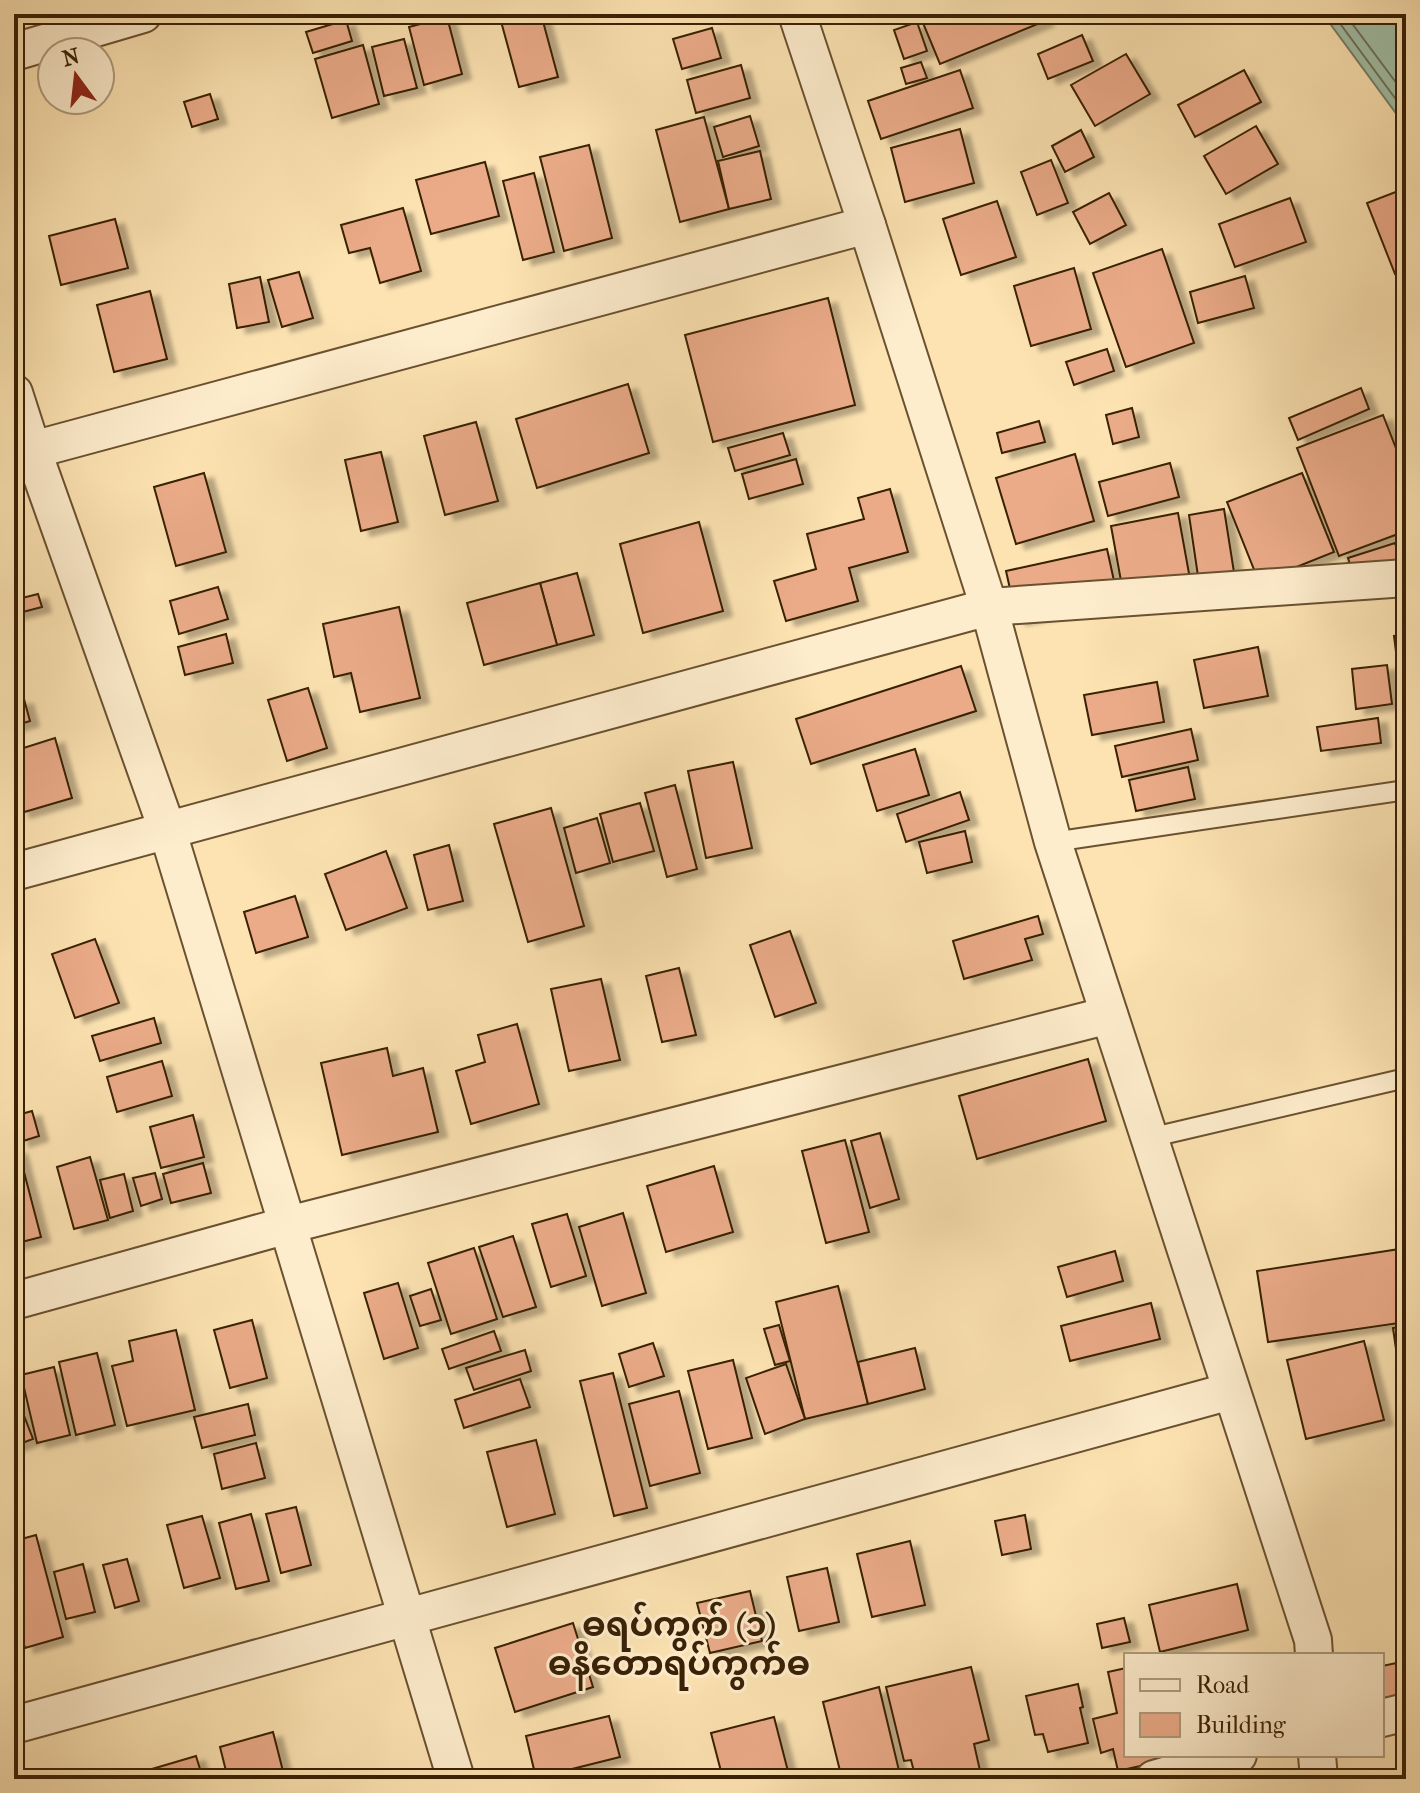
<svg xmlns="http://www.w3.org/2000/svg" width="1420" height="1793" viewBox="0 0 1420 1793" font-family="'IM FELL French Canon','Noto Sans Myanmar',serif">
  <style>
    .water { fill: #a1bfa7; stroke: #777f66; stroke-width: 2 }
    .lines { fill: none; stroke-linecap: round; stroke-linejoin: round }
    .shore { stroke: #6d7056; stroke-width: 2 }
    .building { fill: #ebab89; stroke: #392005; stroke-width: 2; filter: url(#shadow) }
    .lane-casing { stroke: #6a5130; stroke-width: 22 }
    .street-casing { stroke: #6a5130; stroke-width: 40 }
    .lane { stroke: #feedcd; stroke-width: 18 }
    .street { stroke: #feedcd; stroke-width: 36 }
    .labels { text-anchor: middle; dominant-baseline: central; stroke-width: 6; stroke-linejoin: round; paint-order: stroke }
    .quarter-label { font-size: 34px; font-weight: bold; fill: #392005; stroke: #feedcd }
  </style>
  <defs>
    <filter id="shadow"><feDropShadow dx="9" dy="5" stdDeviation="2" flood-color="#0004"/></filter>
  </defs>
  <rect width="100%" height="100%" fill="#fde3b2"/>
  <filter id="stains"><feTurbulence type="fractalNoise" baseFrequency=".0025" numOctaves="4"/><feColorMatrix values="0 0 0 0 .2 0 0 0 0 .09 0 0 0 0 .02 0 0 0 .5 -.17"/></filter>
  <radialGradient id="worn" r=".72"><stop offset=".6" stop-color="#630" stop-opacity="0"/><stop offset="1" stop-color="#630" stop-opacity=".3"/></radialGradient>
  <!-- water -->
  <polygon class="water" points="1323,14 1406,14 1406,127"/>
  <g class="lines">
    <!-- shore -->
    <g class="shore">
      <polyline points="1333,14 1406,113"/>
      <polyline points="1345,14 1406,96"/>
    </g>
  </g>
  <!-- building -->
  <g class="building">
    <polygon points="499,14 541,14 558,77 519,87"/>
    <polygon points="946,14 1042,14 1045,21 940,64 923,23"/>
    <polygon points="447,17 462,74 424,85 409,27"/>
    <polygon points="346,20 352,41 313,53 306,32"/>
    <polygon points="917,22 927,51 904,59 894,30"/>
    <polygon points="712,28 721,58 682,69 673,39"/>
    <polygon points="1082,35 1093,61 1048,79 1038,54"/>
    <polygon points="404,39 417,88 384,96 372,47"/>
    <polygon points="363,45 379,104 332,118 315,59"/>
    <polygon points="1126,54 1150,94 1095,126 1071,85"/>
    <polygon points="921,62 927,78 906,84 901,68"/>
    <polygon points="741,65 750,98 696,113 687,80"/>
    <polygon points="960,70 973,108 881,139 868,101"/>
    <polygon points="1244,70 1261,102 1195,137 1178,105"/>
    <polygon points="210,94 218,119 192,127 184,102"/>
    <polygon points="750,116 759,146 723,157 714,127"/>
    <polygon points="704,117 729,209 680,222 656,130"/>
    <polygon points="1256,126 1278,164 1226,194 1204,156"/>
    <polygon points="960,129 974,183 905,202 891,148"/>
    <polygon points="1081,130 1094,157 1065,172 1052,146"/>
    <polygon points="589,145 612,238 564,251 540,157"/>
    <polygon points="760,151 771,199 729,209 718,161"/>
    <polygon points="1051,160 1068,203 1037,215 1021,172"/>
    <polygon points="485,162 499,216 431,234 416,180"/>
    <polygon points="534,173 554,252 523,260 503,181"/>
    <polygon points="1406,188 1406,269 1395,274 1367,203"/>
    <polygon points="1109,193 1126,225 1090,244 1073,212"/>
    <polygon points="1290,198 1306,242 1235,267 1219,224"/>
    <polygon points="997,201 1016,257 961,275 943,219"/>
    <polygon points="403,208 421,271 380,283 370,248 349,253 341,225"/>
    <polygon points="115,219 128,268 61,285 49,236"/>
    <polygon points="1162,249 1194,343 1126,367 1093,273"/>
    <polygon points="1074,268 1091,329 1031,346 1014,286"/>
    <polygon points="299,272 313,318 282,327 268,280"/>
    <polygon points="1245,276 1254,308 1198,323 1190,292"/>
    <polygon points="260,277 269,322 237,328 229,284"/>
    <polygon points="150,291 167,359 114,372 97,305"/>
    <polygon points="828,298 855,405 713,442 685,335"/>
    <polygon points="1107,349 1114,371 1074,385 1066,362"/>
    <polygon points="628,384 649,453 537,488 516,419"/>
    <polygon points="1361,388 1369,409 1298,440 1289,418"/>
    <polygon points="1132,408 1139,437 1113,444 1106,415"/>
    <polygon points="1383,415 1406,474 1406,531 1339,556 1297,448"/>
    <polygon points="1039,421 1045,442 1002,453 997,433"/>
    <polygon points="476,422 498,501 445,515 424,436"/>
    <polygon points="783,433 790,455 735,471 728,448"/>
    <polygon points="381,452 398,522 361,531 345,460"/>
    <polygon points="1075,454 1094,521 1016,544 996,478"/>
    <polygon points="796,459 803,484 749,499 742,474"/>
    <polygon points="1170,463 1179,497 1108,516 1099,482"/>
    <polygon points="204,473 226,552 176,566 154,487"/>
    <polygon points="1302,473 1334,552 1259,582 1227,502"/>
    <polygon points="890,489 908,552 849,568 858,601 786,621 774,581 816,569 807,534 864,519 858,498"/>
    <polygon points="1224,509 1236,585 1200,590 1189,515"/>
    <polygon points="1178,513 1192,590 1125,603 1111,526"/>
    <polygon points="699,522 723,611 643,633 620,544"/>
    <polygon points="1395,543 1406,576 1359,593 1348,558"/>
    <polygon points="1107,549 1118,599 1017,620 1006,571"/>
    <polygon points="577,573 594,635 557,645 540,583"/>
    <polygon points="540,583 557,645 484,665 467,603"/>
    <polygon points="218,587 228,619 179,634 170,601"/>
    <polygon points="38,594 42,607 15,614 14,600"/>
    <polygon points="399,607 420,698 360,712 351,673 334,677 323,624"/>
    <polygon points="226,634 233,663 185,675 178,647"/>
    <polygon points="1406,635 1406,707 1403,708 1394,636"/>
    <polygon points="1258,647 1268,696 1204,708 1194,660"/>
    <polygon points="1387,665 1392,704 1356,709 1352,669"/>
    <polygon points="961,666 976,711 811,764 796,719"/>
    <polygon points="1157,682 1164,722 1092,735 1084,695"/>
    <polygon points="308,688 327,748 287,761 268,700"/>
    <polygon points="24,699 30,721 14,726 14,702"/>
    <polygon points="1378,718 1381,743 1321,751 1317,727"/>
    <polygon points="1191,729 1198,760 1122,777 1115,746"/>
    <polygon points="55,738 72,798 21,813 14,790 14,751"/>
    <polygon points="915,749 929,795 877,811 863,765"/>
    <polygon points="733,762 752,848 706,858 688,771"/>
    <polygon points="1188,767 1195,799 1136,811 1129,780"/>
    <polygon points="675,785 697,869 667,877 645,793"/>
    <polygon points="960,792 969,820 906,842 897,814"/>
    <polygon points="640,803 654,851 613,862 600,814"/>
    <polygon points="551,808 584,926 528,942 494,824"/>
    <polygon points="597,818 610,863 576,873 564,828"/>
    <polygon points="965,831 972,862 927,873 919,842"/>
    <polygon points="449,845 463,901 428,910 414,855"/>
    <polygon points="386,851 407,908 346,930 325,874"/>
    <polygon points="295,896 308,937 256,953 244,912"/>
    <polygon points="1038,916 1043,934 1025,939 1032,960 964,979 953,941"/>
    <polygon points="790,931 816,1003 775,1017 750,945"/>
    <polygon points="95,939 119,1003 75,1018 52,954"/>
    <polygon points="679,968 696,1035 662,1042 646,976"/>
    <polygon points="601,979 620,1060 569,1071 551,989"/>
    <polygon points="154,1018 161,1043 100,1061 92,1036"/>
    <polygon points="517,1024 539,1104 471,1124 456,1071 485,1062 478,1035"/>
    <polygon points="387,1048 393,1076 423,1068 438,1132 342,1155 321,1063"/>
    <polygon points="1088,1059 1106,1121 977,1159 959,1096"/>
    <polygon points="162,1061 172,1096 117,1112 107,1077"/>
    <polygon points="32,1111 39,1136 20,1142 14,1116"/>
    <polygon points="193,1115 204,1157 161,1168 150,1127"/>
    <polygon points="880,1133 899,1199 870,1208 851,1141"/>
    <polygon points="845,1140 869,1232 826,1243 802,1151"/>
    <polygon points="18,1149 41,1237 14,1244 14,1150"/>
    <polygon points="90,1157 108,1220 74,1229 57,1167"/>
    <polygon points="203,1163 211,1193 171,1203 163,1174"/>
    <polygon points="714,1166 733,1232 666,1252 647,1186"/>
    <polygon points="155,1173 162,1199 141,1206 133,1178"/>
    <polygon points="124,1174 133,1211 110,1218 100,1180"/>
    <polygon points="623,1213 646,1293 602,1306 579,1227"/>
    <polygon points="567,1214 586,1276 551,1287 532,1224"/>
    <polygon points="513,1236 536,1307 503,1317 479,1247"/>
    <polygon points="474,1248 497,1319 451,1334 428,1263"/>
    <polygon points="1406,1248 1406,1322 1268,1342 1257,1271"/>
    <polygon points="1115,1251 1123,1281 1067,1297 1058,1267"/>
    <polygon points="398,1283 418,1348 384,1359 364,1293"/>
    <polygon points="838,1286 868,1404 805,1419 776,1302"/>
    <polygon points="431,1289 441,1320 420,1326 410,1296"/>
    <polygon points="1151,1303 1160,1339 1070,1361 1061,1326"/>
    <polygon points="252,1320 267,1378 230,1388 214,1330"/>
    <polygon points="779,1325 790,1361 775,1365 764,1329"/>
    <polygon points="1406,1326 1406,1369 1399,1370 1393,1328"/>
    <polygon points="176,1330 195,1410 127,1426 112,1366 133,1361 129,1341"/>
    <polygon points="494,1331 501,1351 449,1369 442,1349"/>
    <polygon points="1364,1341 1384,1420 1306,1439 1287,1360"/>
    <polygon points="653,1343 664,1376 629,1387 619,1354"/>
    <polygon points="915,1348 925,1389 868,1404 858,1362"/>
    <polygon points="525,1350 531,1371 474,1390 466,1368"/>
    <polygon points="97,1353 115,1425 76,1435 59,1362"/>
    <polygon points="733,1360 752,1438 708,1449 688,1371"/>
    <polygon points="786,1364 805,1419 765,1434 746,1378"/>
    <polygon points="54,1367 70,1435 37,1443 21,1375"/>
    <polygon points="613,1373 647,1508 614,1516 580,1381"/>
    <polygon points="520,1379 530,1407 464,1428 455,1400"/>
    <polygon points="14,1390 33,1439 14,1446"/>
    <polygon points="679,1391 700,1473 650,1486 629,1404"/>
    <polygon points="248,1404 255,1435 202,1448 194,1417"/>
    <polygon points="536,1440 555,1514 507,1527 487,1452"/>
    <polygon points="256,1443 265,1478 222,1489 214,1454"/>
    <polygon points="296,1507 311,1565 281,1573 266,1514"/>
    <polygon points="251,1514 269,1581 236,1589 219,1523"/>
    <polygon points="1025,1515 1031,1549 1002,1555 995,1521"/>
    <polygon points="202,1516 220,1578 184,1588 167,1525"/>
    <polygon points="36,1535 63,1637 25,1648 14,1608 14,1541"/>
    <polygon points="910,1541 925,1605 872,1617 857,1554"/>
    <polygon points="127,1559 139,1601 115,1608 103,1565"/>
    <polygon points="83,1564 95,1612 66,1619 54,1572"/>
    <polygon points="827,1568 839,1622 799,1631 787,1577"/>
    <polygon points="1237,1584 1248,1630 1160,1652 1149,1605"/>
    <polygon points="750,1591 762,1641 710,1653 697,1603"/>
    <polygon points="1124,1618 1130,1642 1102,1648 1097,1624"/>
    <polygon points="573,1623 593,1687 515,1712 495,1648"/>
    <polygon points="1406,1661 1406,1715 1382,1719 1382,1666"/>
    <polygon points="971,1667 989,1740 974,1744 981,1775 967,1779 916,1779 911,1760 904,1761 886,1687"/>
    <polygon points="1126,1668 1126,1755 1176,1755 1176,1758 1118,1771 1113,1749 1101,1753 1093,1719 1117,1713 1108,1672"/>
    <polygon points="1078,1684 1083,1707 1080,1708 1088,1743 1048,1752 1043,1734 1035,1735 1026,1696"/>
    <polygon points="879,1687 901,1779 842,1779 823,1702"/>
    <polygon points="609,1716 620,1757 536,1778 526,1736"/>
    <polygon points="774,1717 790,1779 723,1779 711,1733"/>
    <polygon points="273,1732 285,1779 228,1779 220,1747"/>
    <polygon points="196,1756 203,1779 155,1779 152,1769"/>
    <polygon points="1406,1771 1406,1779 1350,1779 1349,1776"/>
  </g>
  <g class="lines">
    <!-- lane casing -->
    <g class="lane-casing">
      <g id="lane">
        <polyline points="1053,842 1406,790"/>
        <polyline points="1149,1138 1406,1078"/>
      </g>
    </g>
    <!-- street casing -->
    <g class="street-casing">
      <g id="street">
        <polyline points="797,14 867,225 989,607 1053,842 1313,1640 1314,1655"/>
        <polyline points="14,52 143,14"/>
        <polyline points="14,393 32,449 167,829 456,1779"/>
        <polyline points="14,455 867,225"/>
        <polyline points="14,872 989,607 1406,578"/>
        <polyline points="14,1301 288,1225 1109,1015"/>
        <polyline points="1382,1718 1406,1712"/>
        <polyline points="14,1725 1231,1391"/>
        <polyline points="1317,1755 1319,1779"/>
        <polyline points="1154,1779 1238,1755"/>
      </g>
    </g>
    <!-- lane -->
    <use href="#lane" class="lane"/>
    <!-- street -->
    <use href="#street" class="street"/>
  </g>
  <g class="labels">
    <!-- quarter labels -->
    <g class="quarter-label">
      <text x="679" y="1625">ဓရပ်ကွက် (၁)<tspan x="679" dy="39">ဓနိတောရပ်ကွက်ဓ</tspan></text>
    </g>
  </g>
  <!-- margin -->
  <rect width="1420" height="1793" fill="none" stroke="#fde3b2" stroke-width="48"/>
  <rect x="16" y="16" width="1388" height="1761" fill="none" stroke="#392005" stroke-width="4"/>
  <rect x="24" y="24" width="1372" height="1745" fill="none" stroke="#392005" stroke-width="2"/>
  <!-- legend -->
  <rect x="1124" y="1653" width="260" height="104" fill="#feedcd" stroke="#af9b7d" stroke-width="2"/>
  <rect x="1140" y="1679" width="40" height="12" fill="#feedcd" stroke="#af9b7d" stroke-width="2"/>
  <text x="1196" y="1693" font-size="24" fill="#392005">Road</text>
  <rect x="1140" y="1713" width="40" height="24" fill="#ebab89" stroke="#af9b7d" stroke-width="2"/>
  <text x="1196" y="1733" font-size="24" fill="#392005">Building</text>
  <!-- north arrow -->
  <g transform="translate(76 76) rotate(345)"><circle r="38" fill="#feedcd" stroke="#af9b7d" stroke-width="2"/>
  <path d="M0-6L14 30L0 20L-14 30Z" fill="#8f2418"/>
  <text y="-12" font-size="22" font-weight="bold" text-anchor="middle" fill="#392005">N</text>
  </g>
  <rect width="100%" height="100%" filter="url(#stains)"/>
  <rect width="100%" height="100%" fill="url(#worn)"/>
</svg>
